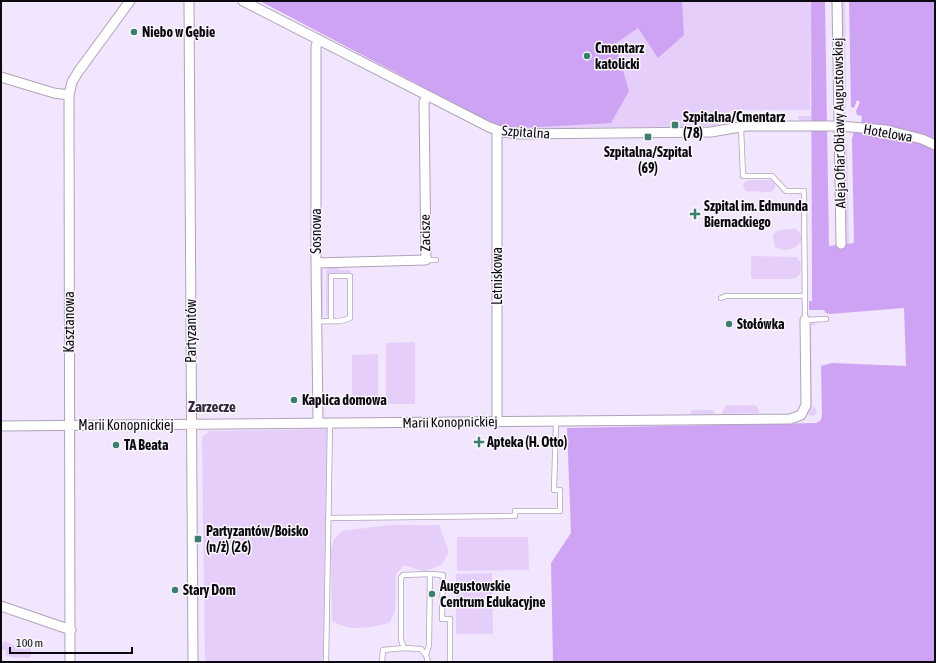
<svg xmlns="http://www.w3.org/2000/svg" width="936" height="663" font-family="'Asap Condensed',sans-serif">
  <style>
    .green { fill: #e5cef9 }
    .forest { fill: #cfa3f3 }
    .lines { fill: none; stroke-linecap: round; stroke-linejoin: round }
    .service-casing { stroke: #afa3bb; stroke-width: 6 }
    .minor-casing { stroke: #afa3bb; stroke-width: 11 }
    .service { stroke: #fff; stroke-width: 4.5 }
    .minor { stroke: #fff; stroke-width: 9 }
    .poi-dot { fill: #3d7e6e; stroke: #faf7fc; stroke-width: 1.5 }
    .labels { text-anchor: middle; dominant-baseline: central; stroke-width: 3; stroke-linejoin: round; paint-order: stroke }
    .poi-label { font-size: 14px; font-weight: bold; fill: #0d0911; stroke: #faf7fc; text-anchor: start }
    .street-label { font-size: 14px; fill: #0d0911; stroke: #faf7fc }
    .neighbourhood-label { font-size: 15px; font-weight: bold; fill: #33293c; stroke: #faf7fc }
  </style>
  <rect width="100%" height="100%" fill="#f2e5fe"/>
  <path class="green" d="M 260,1 L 811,1 L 810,110 L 731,110 L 716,126 L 503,129 Z
    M 841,1 L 845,1 L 846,94 L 846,108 L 843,110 Z
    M 798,116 L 821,116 L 824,122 L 799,122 Z
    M 843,142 L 847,143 L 849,244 L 845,244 Z
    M 748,180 L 771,180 L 775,183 L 775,188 L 771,192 L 769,192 L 746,191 L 743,187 L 744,183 Z
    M 795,229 C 813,238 791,257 775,247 L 773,236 L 775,232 L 779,230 Z
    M 754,256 L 797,257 L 801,263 L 800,274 L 797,277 L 791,279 L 752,279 L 751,276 L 751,257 Z
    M 339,264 L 339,270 L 350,270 L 350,274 L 328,274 L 328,316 L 326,317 L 326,271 L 328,267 Z
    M 323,268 L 323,317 L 321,315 L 321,272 Z
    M 814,322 L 816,326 L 811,325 L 812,406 L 816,409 L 817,412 L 815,415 L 812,416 L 807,414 L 811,401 L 810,325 Z
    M 415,342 L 415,404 L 386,404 L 386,343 Z
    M 378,354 L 378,406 L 352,406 L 352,355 Z
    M 727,405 L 754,405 L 758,407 L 759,413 L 722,414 L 724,408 Z
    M 691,410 L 711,410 L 714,411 L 715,414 L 691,414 Z
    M 327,429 L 323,662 L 205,662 L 202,437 L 210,431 Z
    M 390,525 L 439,525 L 449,552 L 442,564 L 424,572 L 404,565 L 396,574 L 395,612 L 389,623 C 367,628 352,632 332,621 L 331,550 L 334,539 L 342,531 Z
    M 457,537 L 528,537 L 529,570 L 457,571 Z
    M 492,573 L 493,634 L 456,634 L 456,574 Z
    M 4,641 L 25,650 L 28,641 L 31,642 L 31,655 L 29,658 L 11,657 L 5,655 L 6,651 L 1,649 Z"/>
  <path class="forest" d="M 260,1 L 682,1 L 684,35 L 658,58 L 638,28 L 615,44 L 629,91 L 611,123 L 503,129 Z
    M 811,1 L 825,1 L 829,246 L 854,243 L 852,139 L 854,131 L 860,131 L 862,116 L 857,115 L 856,111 L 860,102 L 857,100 L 854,108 L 851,107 L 849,1 L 935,1 L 935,662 L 553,662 L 551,563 L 571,533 L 567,428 L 816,423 L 820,421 L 822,417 L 821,366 L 832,363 L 906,366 L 904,308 L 830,314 L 826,313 L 824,310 L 809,310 L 809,301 L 812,301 L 812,289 Z"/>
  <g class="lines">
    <defs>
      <path id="service" d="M 741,127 L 743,176 L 772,176 L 786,191 L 804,191 L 805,320 L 826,319
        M 426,260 L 436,260
        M 721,298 L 726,296 L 804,296
        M 317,321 C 327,321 341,323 350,318 L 350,276 L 331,276 L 331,321
        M 328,518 L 515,516 L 515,511 L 560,511 L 560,490 L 554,490 L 556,422
        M 404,648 L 401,640 L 401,578 L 403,575 L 430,574
        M 426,655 L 429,645 L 430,574 L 443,575 L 442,619 L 450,619 L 450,662
        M 326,662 L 330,423
        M 382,662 L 383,650 L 404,648 L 421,649 L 426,655 L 428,662"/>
      <path id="minor" d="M 189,1 L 193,662
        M 243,1 L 489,127 L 503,132 L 519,134 L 711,132 L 746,126 L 839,126 L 886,130 L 922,139 L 935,145
        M 837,1 L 841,244
        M 318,39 L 316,47 L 316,263 L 318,423
        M 1,77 L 54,93 L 69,95
        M 497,131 L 497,422
        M 316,263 L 426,260 L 424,102 L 427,96
        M 1,426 L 790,419 L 801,415 L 806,405 L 805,320
        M 1,606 L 71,630
        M 70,662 L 69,95 L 72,82 L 78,72 L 130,1"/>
    </defs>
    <use href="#service" class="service-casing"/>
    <use href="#minor" class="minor-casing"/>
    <use href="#service" class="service"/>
    <use href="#minor" class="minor"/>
  </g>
  <g class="poi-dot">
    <circle cx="134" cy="32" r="4"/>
    <circle cx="587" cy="56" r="4"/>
    <rect x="671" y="121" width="8" height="8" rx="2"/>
    <rect x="644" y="133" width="8" height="8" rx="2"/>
    <path d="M693 208h4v4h4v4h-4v4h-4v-4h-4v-4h4z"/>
    <circle cx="729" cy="324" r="4"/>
    <circle cx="294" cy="400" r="4"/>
    <path d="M477 436h4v4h4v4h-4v4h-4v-4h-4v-4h4z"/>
    <circle cx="116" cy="445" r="4"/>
    <rect x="194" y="535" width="8" height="8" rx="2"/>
    <circle cx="175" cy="590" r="4"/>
    <circle cx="432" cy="594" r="4"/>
  </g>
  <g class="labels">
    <g class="poi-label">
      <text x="142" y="32">Niebo w Gębie</text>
      <text x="595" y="48">Cmentarz<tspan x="595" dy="16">katolicki</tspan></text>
      <text x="683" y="117">Szpitalna/Cmentarz<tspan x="683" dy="16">(78)</tspan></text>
      <text x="648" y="152" text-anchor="middle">Szpitalna/Szpital<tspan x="648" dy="16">(69)</tspan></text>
      <text x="704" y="206">Szpital im. Edmunda<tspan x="704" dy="16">Biernackiego</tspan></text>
      <text x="737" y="324">Stołówka</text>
      <text x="302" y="400">Kaplica domowa</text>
      <text x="487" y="442">Apteka (H. Otto)</text>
      <text x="124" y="445">TA Beata</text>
      <text x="206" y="531">Partyzantów/Boisko<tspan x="206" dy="16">(n/ż) (26)</tspan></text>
      <text x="440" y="586">Augustowskie<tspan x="440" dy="16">Centrum Edukacyjne</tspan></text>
      <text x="183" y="590">Stary Dom</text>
    </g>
    <g class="street-label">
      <text transform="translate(839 123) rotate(-91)">Aleja Ofiar Obławy Augustowskiej</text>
      <text transform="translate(526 132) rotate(4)">Szpitalna</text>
      <text transform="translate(888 133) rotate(10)">Hotelowa</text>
      <text transform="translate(316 231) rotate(-90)">Sosnowa</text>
      <text transform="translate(425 233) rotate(-91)">Zacisze</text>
      <text transform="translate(497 276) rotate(-90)">Letniskowa</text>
      <text transform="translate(69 322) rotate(-90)">Kasztanowa</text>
      <text transform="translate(191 331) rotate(-90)">Partyzantów</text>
      <text transform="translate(450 422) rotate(-1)">Marii Konopnickiej</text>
      <text x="126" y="425">Marii Konopnickiej</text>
    </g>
    <g class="neighbourhood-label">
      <text x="212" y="406">Zarzecze</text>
    </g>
  </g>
  <rect width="936" height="663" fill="none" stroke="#0d0911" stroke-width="4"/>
  <path d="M10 647v6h122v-6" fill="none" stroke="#0d0911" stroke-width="2"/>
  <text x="16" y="647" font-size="12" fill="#0d0911" stroke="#faf7fc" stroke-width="3" paint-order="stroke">100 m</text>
</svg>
